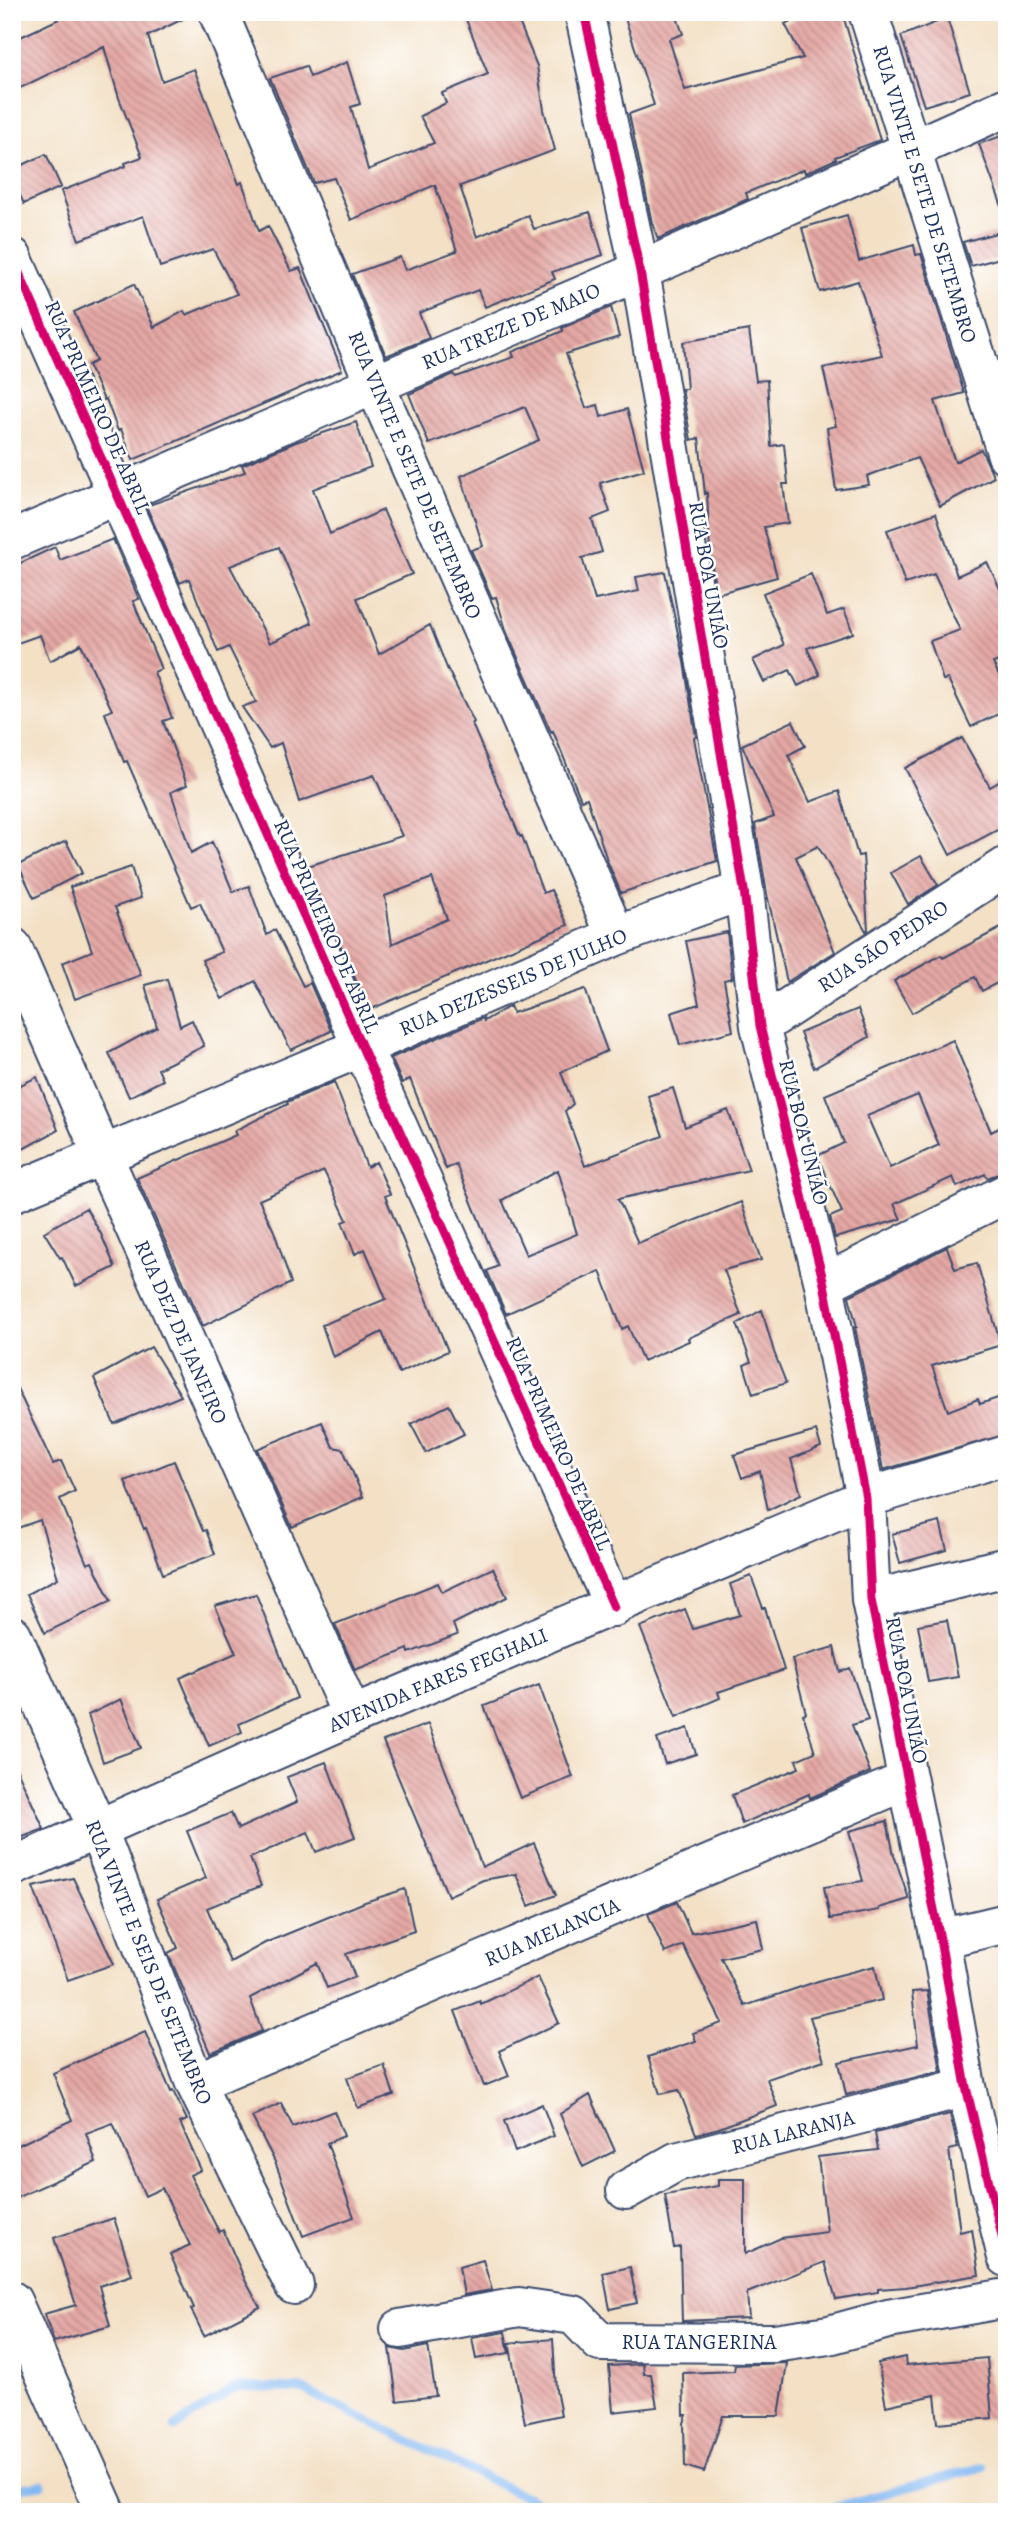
<svg xmlns="http://www.w3.org/2000/svg" width="1019" height="2524" font-family="Alegreya,serif">
  <style>
    .lines { fill: none; stroke-linecap: round; stroke-linejoin: round }
    .stream { stroke: #85b9f2; stroke-width: 9 }
    .building { fill: url(#building-back-hatch); fill-rule: evenodd }
    .minor-casing { stroke: #3b4a6d; stroke-width: 42 }
    .minor { stroke: #fff; stroke-width: 38 }
    .cycleway-casing { stroke: #fff; stroke-width: 13 }
    .cycleway { stroke: #d6006c; stroke-width: 9 }
    .labels { text-anchor: middle; dominant-baseline: central; stroke-width: 5; stroke-linejoin: round; paint-order: stroke }
    .street-label { font-size: 21px; fill: #1b2f5e; stroke: #fff }
  </style>
  <defs>
    <pattern id="building-back-hatch" width="6" height="6" patternUnits="userSpaceOnUse" patternTransform="scale(1.75)"><rect width="6" height="6" fill="#e5a8a4"/><path d="M-1 5l2 2M0 0l6 6M5-1l2 2" fill="none" stroke="#b98989"/></pattern>
  </defs>
  <rect width="100%" height="100%" fill="#fff"/>
  <filter id="ink" filterUnits="userSpaceOnUse"><feTurbulence type="fractalNoise" baseFrequency=".0143" numOctaves="2"/><feDisplacementMap in="SourceGraphic" scale="14" xChannelSelector="R" yChannelSelector="G"/><feConvolveMatrix kernelMatrix="1 2 1 2 8 2 1 2 1" color-interpolation-filters="sRGB"/></filter>
  <filter id="wash" filterUnits="userSpaceOnUse"><feTurbulence type="fractalNoise" baseFrequency=".00686" numOctaves="4" result="noise"/><feDisplacementMap in="SourceGraphic" scale="28" xChannelSelector="R" yChannelSelector="G"/><feGaussianBlur stdDeviation="1.57" result="paint"/><feColorMatrix in="noise" values="0 0 0 0 0 0 0 0 0 0 0 0 0 0 0 0 0 1.4 0 .05"/><feComposite in="paint" operator="in"/></filter>
  <g filter="url(#wash)">
    <rect width="100%" height="100%" fill="#f3e0c5"/>
    <g class="lines">
      <path class="stream" d="M 175,2427 L 237,2387 L 302,2389 L 557,2512
        M 12,2489 L 42,2485
        M 633,2512 L 644,2512
        M 816,2512 L 983,2467"/>
    </g>
    <g id="blocks">
      <path class="building" d="M 56,12 L 197,12 L 148,36 L 162,81 L 194,69 L 239,184 L 242,182 L 259,231 L 268,226 L 291,271 L 300,268 L 342,370 L 133,460 L 121,429 L 118,431 L 106,399 L 104,400 L 88,365 L 96,361 L 74,312 L 134,284 L 154,327 L 184,311 L 186,315 L 237,294 L 213,249 L 160,267 L 143,216 L 79,240 L 61,191 L 126,166 L 125,163 L 142,157 L 119,98 L 104,47 L 12,92 L 12,41 L 59,19 Z
        M 463,12 L 515,12 L 537,66 L 544,110 L 555,150 L 460,186 L 477,237 L 528,215 L 534,229 L 590,212 L 603,255 L 552,272 L 555,279 L 485,307 L 478,290 L 419,313 L 429,338 L 386,356 L 352,274 L 400,257 L 405,270 L 457,251 L 435,185 L 351,220 L 334,178 L 314,183 L 270,78 L 306,66 L 310,77 L 347,62 L 360,104 L 351,107 L 368,170 L 434,143 L 420,116 L 446,103 L 442,93 L 488,74 Z
        M 641,12 L 675,12 L 683,34 L 669,39 L 685,90 L 803,58 L 785,24 L 811,12 L 842,12 L 880,140 L 835,157 L 836,159 L 805,173 L 804,169 L 746,193 L 748,199 L 658,239 L 652,223 L 629,114 L 654,105 L 625,18 Z
        M 947,18 L 970,92 L 924,106 L 901,36 Z
        M 1007,134 L 1007,212 L 1004,212 L 979,144 Z
        M 46,154 L 61,187 L 24,204 L 12,178 L 12,170 Z
        M 847,215 L 859,261 L 914,245 L 916,255 L 921,254 L 964,393 L 935,401 L 955,462 L 981,449 L 994,477 L 940,506 L 917,458 L 867,476 L 869,485 L 836,490 L 827,428 L 836,426 L 823,368 L 882,355 L 858,281 L 820,292 L 802,228 Z
        M 1007,230 L 1007,256 L 971,266 L 963,242 Z
        M 611,307 L 619,337 L 566,354 L 586,408 L 598,405 L 601,417 L 627,409 L 644,470 L 600,483 L 610,512 L 592,519 L 602,552 L 582,558 L 595,600 L 639,591 L 636,577 L 665,572 L 684,662 L 696,737 L 694,738 L 717,861 L 621,893 L 608,863 L 587,798 L 581,800 L 553,731 L 551,732 L 507,633 L 496,597 L 492,598 L 471,550 L 483,546 L 461,476 L 539,440 L 525,407 L 429,444 L 409,394 L 454,374 L 456,377 L 514,357 L 512,352 L 563,331 L 562,328 Z
        M 749,330 L 756,381 L 767,380 L 771,446 L 784,444 L 788,484 L 783,484 L 788,523 L 764,527 L 777,577 L 716,594 L 710,553 L 707,493 L 705,494 L 699,438 L 691,440 L 682,389 L 687,389 L 683,342 Z
        M 356,422 L 371,467 L 313,489 L 330,534 L 383,510 L 412,574 L 357,598 L 379,654 L 430,625 L 447,668 L 474,722 L 472,724 L 520,837 L 522,836 L 543,893 L 551,890 L 568,925 L 369,1010 L 315,888 L 308,866 L 402,836 L 374,775 L 299,802 L 281,743 L 270,748 L 242,707 L 256,702 L 229,647 L 218,652 L 189,579 L 180,583 L 146,506 L 245,472 L 242,465 L 296,442 ZM 279,547 L 312,623 L 270,643 L 230,566 ZM 432,878 L 447,919 L 392,944 L 385,896 Z
        M 936,513 L 957,576 L 987,562 L 1007,603 L 1007,658 L 993,663 L 1007,691 L 1007,710 L 971,727 L 948,679 L 943,680 L 930,641 L 960,630 L 934,574 L 905,584 L 887,530 Z
        M 113,539 L 139,599 L 133,601 L 161,669 L 154,672 L 172,718 L 163,721 L 187,785 L 171,792 L 191,853 L 212,842 L 233,892 L 249,886 L 267,935 L 275,930 L 303,986 L 310,983 L 331,1031 L 291,1050 L 255,981 L 222,999 L 202,960 L 222,952 L 200,903 L 191,907 L 127,761 L 124,762 L 105,713 L 112,710 L 81,644 L 50,661 L 40,635 L 12,645 L 12,567 L 55,547 L 60,560 Z
        M 811,574 L 827,615 L 844,609 L 853,633 L 807,648 L 820,675 L 798,686 L 790,670 L 764,682 L 753,660 L 784,645 L 763,593 Z
        M 793,721 L 805,746 L 788,755 L 810,802 L 839,791 L 858,856 L 863,855 L 868,930 L 866,931 L 818,846 L 796,857 L 835,952 L 787,982 L 767,894 L 755,824 L 774,817 L 742,745 Z
        M 962,738 L 990,787 L 1007,777 L 1007,825 L 950,855 L 905,768 Z
        M 66,841 L 82,873 L 34,898 L 18,865 Z
        M 921,856 L 938,885 L 908,904 L 891,873 Z
        M 131,867 L 141,898 L 115,907 L 141,975 L 75,999 L 62,963 L 92,951 L 70,887 Z
        M 1007,925 L 1007,978 L 982,991 L 975,977 L 912,1013 L 894,981 L 941,955 L 943,958 Z
        M 727,932 L 732,978 L 724,980 L 733,1031 L 680,1045 L 671,1013 L 699,1004 L 686,941 Z
        M 167,979 L 180,1026 L 192,1020 L 204,1046 L 158,1069 L 163,1080 L 129,1097 L 109,1053 L 157,1027 L 145,985 Z
        M 585,989 L 607,1051 L 561,1072 L 573,1104 L 565,1111 L 585,1166 L 663,1136 L 648,1096 L 673,1088 L 685,1127 L 728,1110 L 749,1170 L 618,1199 L 638,1243 L 741,1202 L 761,1260 L 724,1270 L 741,1315 L 688,1338 L 689,1341 L 643,1361 L 628,1326 L 622,1329 L 600,1271 L 506,1314 L 487,1271 L 498,1266 L 456,1164 L 446,1169 L 410,1079 L 402,1083 L 391,1058 L 483,1018 L 484,1021 L 510,1006 L 513,1013 ZM 558,1170 L 577,1234 L 526,1255 L 502,1200 Z
        M 858,1009 L 869,1037 L 814,1068 L 800,1033 Z
        M 953,1040 L 991,1132 L 1007,1124 L 1007,1171 L 987,1178 L 985,1174 L 957,1187 L 953,1177 L 894,1204 L 901,1219 L 835,1238 L 830,1217 L 842,1212 L 817,1156 L 844,1143 L 825,1095 ZM 918,1095 L 939,1145 L 890,1168 L 867,1116 Z
        M 37,1077 L 58,1130 L 12,1155 L 12,1089 Z
        M 334,1082 L 367,1167 L 376,1162 L 390,1194 L 385,1196 L 448,1351 L 399,1373 L 382,1332 L 333,1357 L 322,1325 L 386,1299 L 365,1249 L 355,1254 L 342,1222 L 347,1220 L 324,1171 L 259,1200 L 274,1231 L 291,1283 L 203,1326 L 137,1178 L 236,1135 L 234,1131 L 288,1104 L 287,1102 Z
        M 86,1208 L 101,1234 L 115,1267 L 76,1286 L 62,1257 L 60,1258 L 44,1232 Z
        M 947,1247 L 955,1269 L 977,1263 L 1001,1345 L 932,1366 L 948,1411 L 978,1399 L 980,1404 L 1007,1395 L 1007,1434 L 883,1470 L 855,1327 L 857,1327 L 849,1296 Z
        M 762,1310 L 774,1352 L 786,1383 L 753,1394 L 744,1365 L 751,1362 L 737,1324 Z
        M 151,1347 L 181,1396 L 114,1424 L 94,1378 Z
        M 12,1378 L 53,1464 L 61,1461 L 75,1491 L 60,1499 L 87,1564 L 92,1562 L 111,1601 L 45,1633 L 27,1594 L 58,1578 L 40,1520 L 12,1530 Z
        M 449,1405 L 464,1434 L 426,1453 L 411,1424 Z
        M 322,1422 L 333,1447 L 343,1449 L 363,1497 L 292,1527 L 257,1449 Z
        M 816,1431 L 821,1447 L 791,1459 L 801,1494 L 768,1510 L 760,1471 L 742,1478 L 734,1455 Z
        M 174,1461 L 203,1531 L 206,1530 L 215,1554 L 163,1574 L 146,1528 L 144,1529 L 125,1481 Z
        M 940,1522 L 947,1550 L 900,1563 L 892,1534 Z
        M 493,1568 L 507,1597 L 453,1624 L 457,1635 L 409,1653 L 408,1649 L 355,1670 L 335,1624 L 438,1583 L 442,1592 Z
        M 751,1576 L 763,1608 L 765,1608 L 784,1670 L 718,1692 L 720,1698 L 676,1717 L 640,1627 L 685,1609 L 693,1629 L 740,1615 L 730,1584 Z
        M 256,1594 L 297,1698 L 239,1724 L 242,1732 L 209,1746 L 180,1678 L 236,1653 L 215,1606 Z
        M 947,1620 L 958,1677 L 928,1682 L 918,1625 Z
        M 834,1647 L 840,1672 L 850,1668 L 868,1720 L 852,1725 L 870,1772 L 810,1798 L 809,1794 L 742,1824 L 732,1795 L 799,1768 L 796,1760 L 815,1752 L 803,1714 L 806,1713 L 792,1659 Z
        M 539,1685 L 573,1777 L 520,1798 L 484,1706 Z
        M 121,1699 L 141,1748 L 103,1762 L 88,1715 Z
        M 428,1724 L 482,1867 L 534,1843 L 556,1895 L 529,1906 L 516,1874 L 483,1880 L 448,1896 L 383,1741 Z
        M 688,1728 L 696,1754 L 665,1764 L 657,1739 Z
        M 12,1759 L 44,1829 L 12,1841 Z
        M 326,1762 L 355,1837 L 316,1852 L 308,1832 L 250,1858 L 261,1886 L 207,1908 L 230,1962 L 265,1943 L 365,1902 L 405,1889 L 414,1931 L 346,1954 L 355,1977 L 327,1988 L 317,1963 L 250,1998 L 262,2031 L 210,2053 L 168,1953 L 178,1948 L 157,1899 L 206,1878 L 187,1831 L 231,1813 L 238,1829 L 297,1802 L 287,1777 Z
        M 887,1821 L 894,1855 L 909,1899 L 879,1908 L 879,1910 L 830,1919 L 824,1887 L 863,1881 L 849,1831 Z
        M 73,1878 L 114,1964 L 68,1980 L 33,1887 Z
        M 677,1902 L 691,1933 L 757,1919 L 763,1949 L 721,1958 L 745,2006 L 824,1979 L 875,1966 L 882,2000 L 810,2017 L 824,2060 L 767,2079 L 777,2106 L 719,2128 L 696,2134 L 679,2090 L 660,2094 L 648,2057 L 696,2041 L 693,2033 L 722,2023 L 683,1945 L 665,1953 L 648,1914 Z
        M 538,1977 L 559,2023 L 499,2051 L 509,2076 L 484,2086 L 455,2011 L 480,2001 L 481,2004 Z
        M 927,1991 L 941,2071 L 846,2095 L 839,2062 L 918,2045 L 912,1992 Z
        M 145,2032 L 171,2092 L 173,2091 L 187,2120 L 180,2123 L 201,2170 L 190,2175 L 219,2232 L 223,2230 L 246,2282 L 260,2307 L 204,2336 L 191,2309 L 194,2308 L 170,2254 L 190,2245 L 162,2188 L 145,2196 L 113,2123 L 86,2133 L 96,2162 L 12,2200 L 12,2148 L 72,2120 L 53,2073 Z
        M 384,2065 L 394,2095 L 358,2108 L 347,2078 Z
        M 590,2095 L 615,2151 L 583,2167 L 560,2114 Z
        M 281,2103 L 293,2127 L 334,2111 L 344,2136 L 327,2143 L 354,2217 L 303,2236 L 275,2162 L 252,2117 Z
        M 542,2104 L 554,2136 L 515,2152 L 504,2121 Z
        M 950,2114 L 958,2148 L 949,2150 L 960,2232 L 972,2229 L 979,2275 L 906,2287 L 878,2289 L 878,2292 L 836,2299 L 825,2262 L 747,2293 L 749,2318 L 682,2321 L 680,2247 L 674,2248 L 665,2195 L 718,2186 L 718,2179 L 745,2179 L 745,2254 L 781,2238 L 827,2232 L 818,2157 L 878,2150 L 875,2133 Z
        M 114,2218 L 132,2275 L 99,2286 L 110,2326 L 54,2342 L 44,2314 L 76,2305 L 54,2238 Z
        M 483,2260 L 492,2290 L 464,2295 L 459,2267 Z
        M 630,2267 L 637,2303 L 610,2309 L 603,2273 Z
        M 505,2332 L 509,2353 L 476,2359 L 472,2338 Z
        M 553,2339 L 556,2390 L 561,2415 L 525,2423 L 509,2343 Z
        M 428,2346 L 436,2396 L 397,2401 L 390,2348 L 404,2351 Z
        M 905,2357 L 906,2365 L 987,2358 L 992,2418 L 938,2423 L 935,2395 L 886,2406 L 878,2363 Z
        M 787,2363 L 779,2416 L 723,2416 L 704,2472 L 685,2466 L 684,2423 L 687,2415 L 684,2415 L 683,2373 L 734,2371 L 735,2365 Z
        M 643,2364 L 644,2374 L 651,2374 L 657,2407 L 613,2412 L 609,2366 Z"/>
    </g>
  </g>
  <g filter="url(#ink)">
    <use href="#blocks" fill-opacity="0" stroke="#3b4a6d" stroke-width="2"/>
    <g class="lines">
      <defs>
        <path id="minor" d="M 218,12 L 375,385 L 616,936
          M 584,12 L 640,271 L 744,890 L 760,1026 L 824,1284 L 866,1498 L 871,1600 L 940,1939 L 966,2087 L 1007,2257
          M 868,12 L 1007,455
          M 12,257 L 362,1047 L 614,1607
          M 12,540 L 640,271 L 1007,107
          M 12,947 L 103,1156 L 352,1716
          M 760,1026 L 1007,866
          M 12,1193 L 362,1047 L 616,936 L 744,890
          M 824,1284 L 1007,1193
          M 871,1600 L 1007,1567
          M 12,1635 L 98,1830 L 195,2083 L 294,2285
          M 12,1867 L 352,1716 L 866,1498 L 1007,1455
          M 940,1939 L 1007,1923
          M 195,2083 L 908,1780
          M 626,2190 L 676,2162 L 966,2087
          M 12,2301 L 106,2512
          M 400,2329 L 519,2307 L 574,2315 L 600,2342 L 774,2343 L 829,2335 L 888,2319 L 1007,2298"/>
      </defs>
      <use href="#minor" class="minor-casing"/>
      <use href="#minor" class="minor"/>
      <defs>
        <path id="cycleway" d="M 584,12 L 640,271 L 744,890 L 760,1026 L 824,1284 L 866,1498 L 871,1600 L 940,1939 L 966,2087 L 1007,2257
          M 12,257 L 362,1047 L 614,1607"/>
      </defs>
      <use href="#cycleway" class="cycleway-casing"/>
      <use href="#cycleway" class="cycleway"/>
    </g>
  </g>
  <g class="labels">
    <g class="street-label">
      <text transform="translate(925 194) rotate(73)">RUA VINTE E SETE DE SETEMBRO</text>
      <text transform="translate(511 326) rotate(-23)">RUA TREZE DE MAIO</text>
      <text transform="translate(98 407) rotate(66)">RUA PRIMEIRO DE ABRIL</text>
      <text transform="translate(415 475) rotate(67)">RUA VINTE E SETE DE SETEMBRO</text>
      <text transform="translate(709 575) rotate(80)">RUA BOA UNIÃO</text>
      <text transform="translate(327 926) rotate(66)">RUA PRIMEIRO DE ABRIL</text>
      <text transform="translate(883 946) rotate(-33)">RUA SÃO PEDRO</text>
      <text transform="translate(513 982) rotate(-23)">RUA DEZESSEIS DE JULHO</text>
      <text transform="translate(804 1132) rotate(76)">RUA BOA UNIÃO</text>
      <text transform="translate(181 1332) rotate(66)">RUA DEZ DE JANEIRO</text>
      <text transform="translate(559 1443) rotate(66)">RUA PRIMEIRO DE ABRIL</text>
      <text transform="translate(438 1680) rotate(-23)">AVENIDA FARES FEGHALI</text>
      <text transform="translate(907 1690) rotate(79)">RUA BOA UNIÃO</text>
      <text transform="translate(552 1932) rotate(-23)">RUA MELANCIA</text>
      <text transform="translate(149 1962) rotate(68)">RUA VINTE E SEIS DE SETEMBRO</text>
      <text transform="translate(793 2132) rotate(-14)">RUA LARANJA</text>
      <text x="699" y="2342">RUA TANGERINA</text>
    </g>
  </g>
  <rect width="1019" height="2524" fill="none" stroke="#fff" stroke-width="42"/>
</svg>
